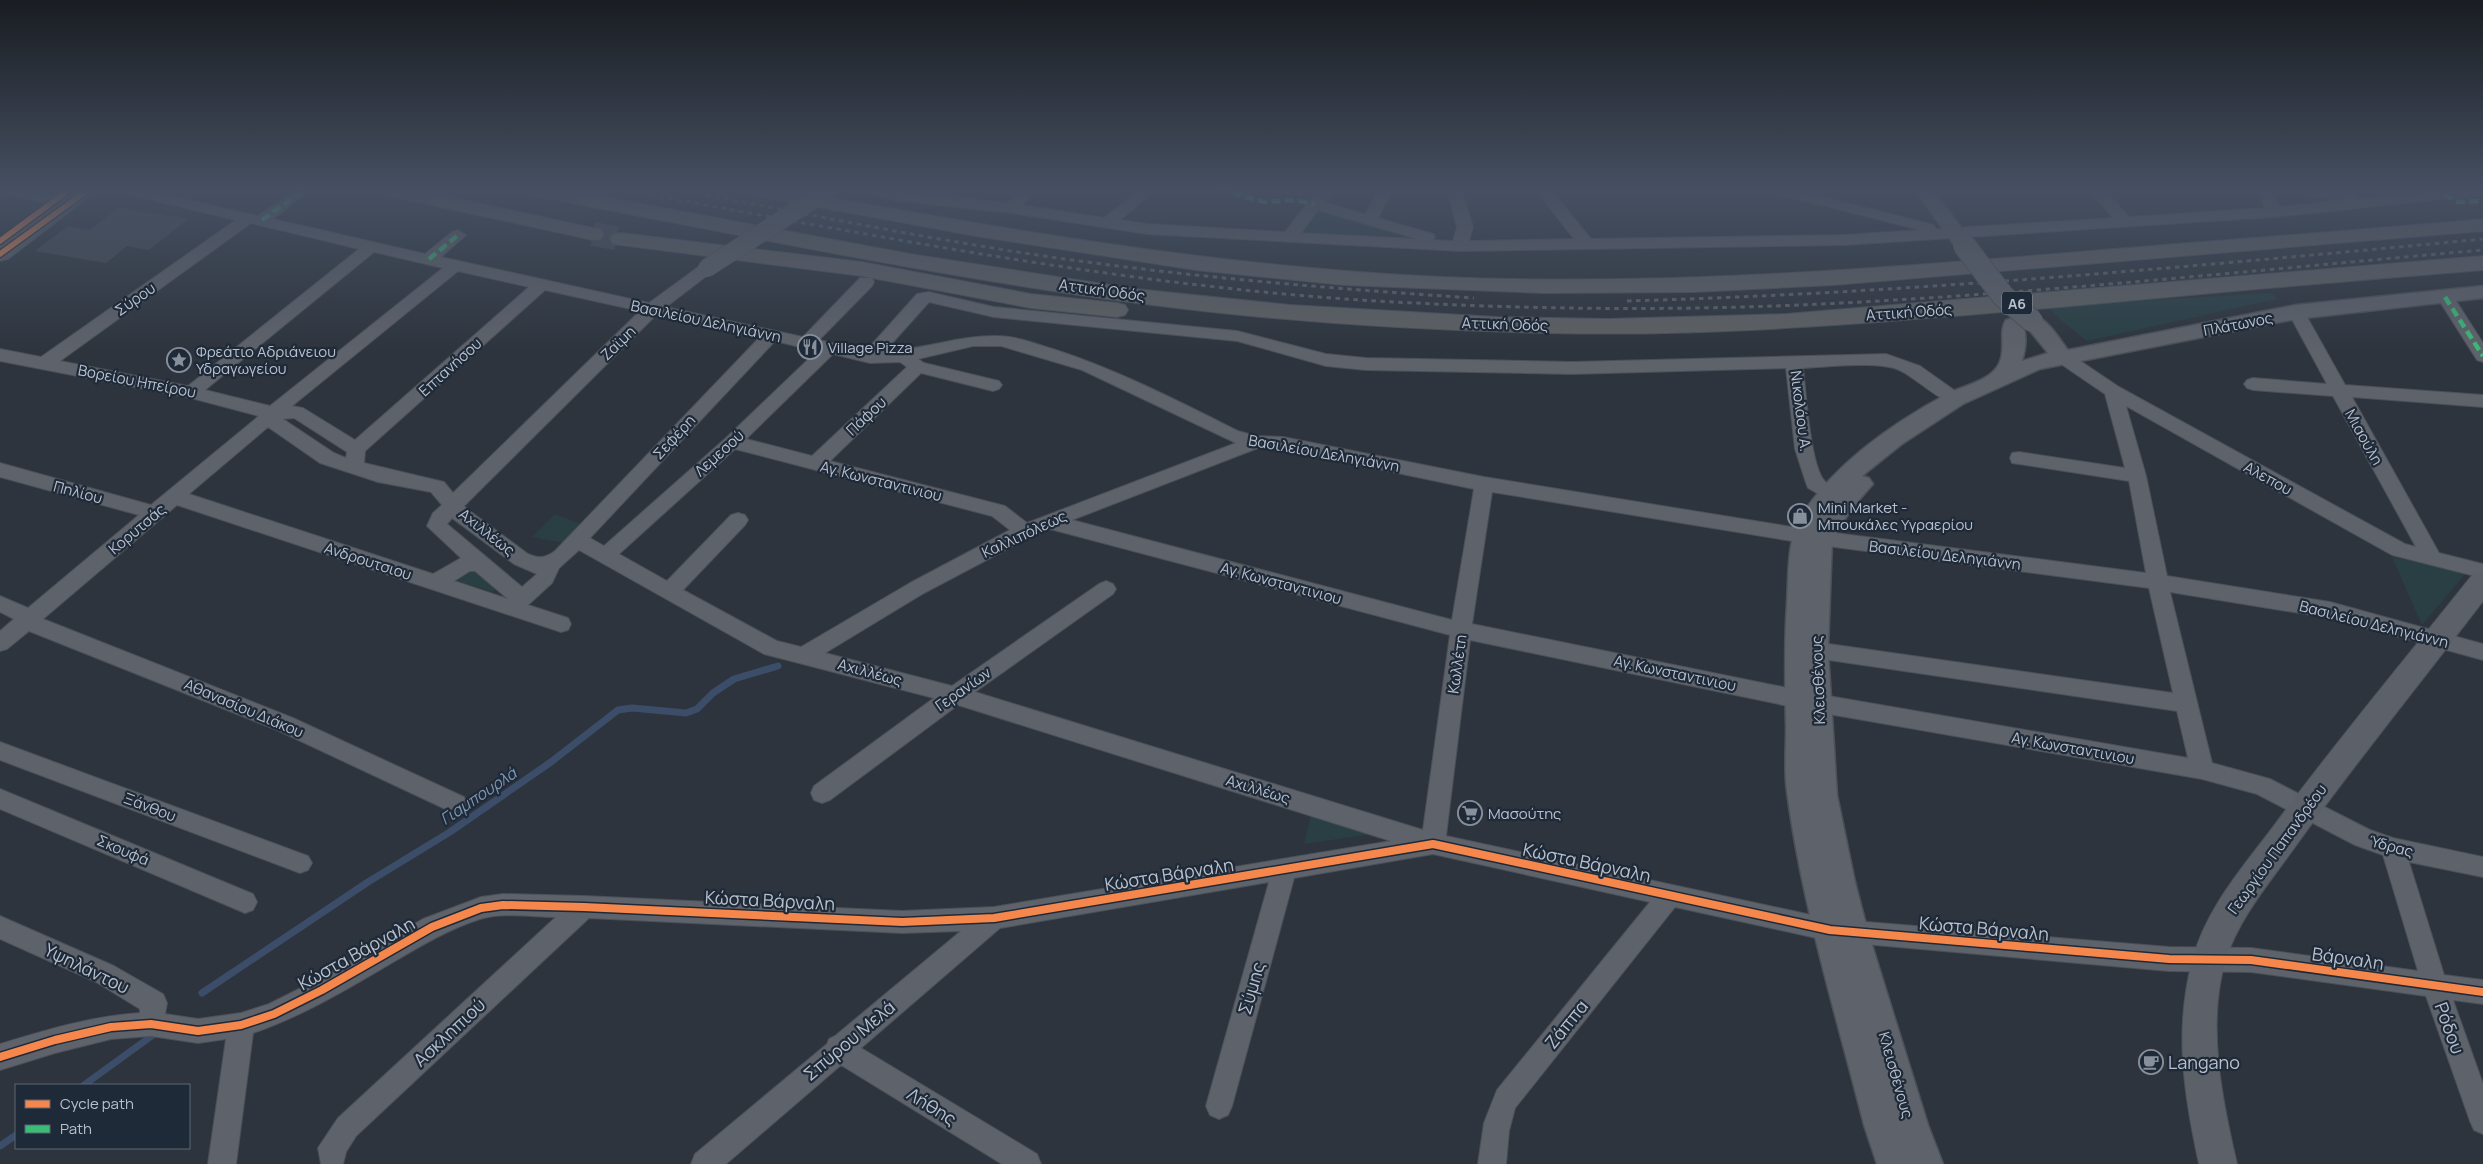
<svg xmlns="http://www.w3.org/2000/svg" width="2483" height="1164" font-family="Manrope,sans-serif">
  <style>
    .green { fill: #293f44 }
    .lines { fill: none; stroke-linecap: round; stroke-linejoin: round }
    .stream { stroke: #3b4d69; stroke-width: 7 }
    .building { fill: #424850 }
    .motorway-tunnel { stroke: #424953; stroke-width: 24; stroke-dasharray: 24 12; stroke-linecap: butt }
    .minor-casing { stroke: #4b5057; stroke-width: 2 }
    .tertiary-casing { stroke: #4b5057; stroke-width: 3 }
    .secondary-casing { stroke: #4b5057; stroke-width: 2 }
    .motorway-casing { stroke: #4a5059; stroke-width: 2 }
    .minor { fill: #5e626a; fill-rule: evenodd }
    .tertiary { fill: #5e626a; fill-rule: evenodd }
    .secondary { fill: #5c6169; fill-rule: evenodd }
    .motorway { fill: #5e6164; fill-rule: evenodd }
    .rail { stroke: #5c6168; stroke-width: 3; stroke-dasharray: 4.5 4.5; stroke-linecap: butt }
    .minor-bridge-casing { stroke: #4b5057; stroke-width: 19; stroke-linecap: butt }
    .tertiary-bridge-casing { stroke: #4b5057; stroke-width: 24; stroke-linecap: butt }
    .minor-bridge { stroke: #5e626a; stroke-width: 18 }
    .tertiary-bridge { stroke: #5e626a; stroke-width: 22 }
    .quiet { stroke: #3abd76; stroke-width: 4.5; stroke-dasharray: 9 4.5; stroke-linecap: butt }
    .cycleway-far1-casing { stroke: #1f2a39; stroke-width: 8 }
    .cycleway-casing { stroke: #1f2a39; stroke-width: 11 }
    .cycleway-far1 { stroke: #f5874c; stroke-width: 5.5 }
    .cycleway { stroke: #f5874c; stroke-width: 8 }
    .labels { text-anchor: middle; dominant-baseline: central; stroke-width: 4.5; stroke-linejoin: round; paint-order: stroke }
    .shield { fill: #1f2a39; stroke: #8a93a1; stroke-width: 1 }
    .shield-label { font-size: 14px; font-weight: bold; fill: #b8c0cd }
    .street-label { font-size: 15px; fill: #b8c0cd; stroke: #1f2a39 }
    .poi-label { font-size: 15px; fill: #b8c0cd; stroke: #1f2a39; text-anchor: start }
    .water-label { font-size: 16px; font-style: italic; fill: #7f96b4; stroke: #1f2a39 }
    .near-street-label { font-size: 18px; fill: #b8c0cd; stroke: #1f2a39 }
    .near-poi-label { font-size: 18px; fill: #b8c0cd; stroke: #1f2a39; text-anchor: start }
  </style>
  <rect width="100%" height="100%" fill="#2d343d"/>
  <path class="green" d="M 1320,211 L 1410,236 L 1409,239 L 1303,233 L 1302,230 L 1316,213 Z
    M 2272,293 L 2277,299 L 2087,341 L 2062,321 L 2047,306 Z
    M 555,514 L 581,524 L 564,543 L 532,537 Z
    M 2392,557 L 2466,573 L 2422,625 Z
    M 473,570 L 495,589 L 493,592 L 457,581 Z
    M 1311,815 L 1373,834 L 1304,844 Z"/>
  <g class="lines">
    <path class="stream" d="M 202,993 L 368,882 L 450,832 L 551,762 L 618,710 L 632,708 L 686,713 L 697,709 L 713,693 L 734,679 L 778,666
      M 84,1085 L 153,1035
      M 0,1146 L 16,1135"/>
  </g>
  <path class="building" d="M 119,208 L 188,219 L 149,250 L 127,246 L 106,263 L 35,251 L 68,226 L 90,230 Z"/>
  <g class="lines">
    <path class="motorway-tunnel" d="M 593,234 L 621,239"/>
    <defs>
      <path id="minor" d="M 0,190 L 26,190 L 60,197 L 63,200 L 55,205 L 0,193 Z
        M 121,190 L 146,190 L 258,216 L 295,190 L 311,190 L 273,219 L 425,254 L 452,232 L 458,230 L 466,235 L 441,257 L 649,303 L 701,265 L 707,263 L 715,268 L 713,271 L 666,307 L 803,337 L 860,278 L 872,278 L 874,282 L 872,286 L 819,340 L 866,351 L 917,294 L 929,292 L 994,307 L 1237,331 L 1326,354 L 1366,358 L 1572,362 L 1886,354 L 1920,366 L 1961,395 L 1964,399 L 1961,403 C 1945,408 1916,377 1899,370 C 1878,361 1827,367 1803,368 C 1806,393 1810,460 1823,479 C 1830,489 1847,491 1853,502 L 1851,507 L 1844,509 L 1808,488 L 1806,483 L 1795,449 L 1786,368 L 1572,374 L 1366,370 L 1326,366 L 1237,341 L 994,317 L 929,302 L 885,351 C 923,350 959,335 998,336 C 1016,336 1036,344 1053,349 C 1118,370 1178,401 1238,431 L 1256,436 L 1283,437 L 1484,477 L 1804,529 L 2146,573 L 2129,481 L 2019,464 L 2012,463 L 2010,458 L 2012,453 L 2019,452 L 2125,468 L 2105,394 L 2058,362 L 2055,358 L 2058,354 L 2070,354 L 2119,387 L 2405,544 L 2416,547 L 2333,396 L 2253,390 L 2247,388 L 2244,384 L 2247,380 L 2253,378 L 2327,384 L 2288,312 L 2290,308 L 2302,308 L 2345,385 L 2483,395 L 2483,407 L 2352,397 L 2439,553 L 2483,564 L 2483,578 L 2392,555 L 2126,406 L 2146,476 L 2167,576 L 2330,602 L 2483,644 L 2483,660 L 2330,618 L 2170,592 L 2212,763 L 2270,779 L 2370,830 L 2393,838 L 2483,857 L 2483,877 L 2409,862 L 2444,975 L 2483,980 L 2483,1004 L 2453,1000 L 2483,1084 L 2483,1134 L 2474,1130 L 2470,1121 L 2426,996 L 2251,972 L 2169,971 L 1830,941 L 1675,907 L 1515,1108 L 1509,1131 L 1506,1164 L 1478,1164 L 1484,1123 L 1497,1090 L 1650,902 L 1433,854 L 1294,878 L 1232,1106 L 1228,1115 L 1219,1119 L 1210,1115 L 1206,1106 L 1269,882 L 1000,928 L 861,1048 L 1037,1154 L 1041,1164 L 1002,1164 L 841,1065 L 726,1164 L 691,1164 L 695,1154 L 827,1044 L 829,1039 L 835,1036 L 961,931 L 902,933 L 589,918 L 356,1136 L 346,1152 L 343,1164 L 321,1164 L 318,1148 L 338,1118 L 556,917 C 532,917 504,912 480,919 C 449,929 422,945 395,961 C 349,988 303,1016 253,1033 L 236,1164 L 208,1164 L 226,1039 L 198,1043 L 151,1036 L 111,1039 L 55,1053 L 0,1070 L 0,1044 C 46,1030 92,1016 140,1013 L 140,1009 L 96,982 L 0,939 L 0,916 L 114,966 L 163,994 L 167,1003 L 165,1014 L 198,1019 L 241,1013 L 269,1004 L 313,982 L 423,919 L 481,897 L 503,894 L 584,896 L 902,911 L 994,907 L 1391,841 L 958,705 L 830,800 L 822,803 L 814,800 L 811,793 L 814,786 L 934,698 L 764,654 L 579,550 L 559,568 L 552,583 L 528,605 L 568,618 L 571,624 L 568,630 L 561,632 L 177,505 L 43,619 L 293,718 L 464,797 L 467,804 L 464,811 L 456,814 L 277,730 L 29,631 L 7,649 L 0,651 L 0,631 L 14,619 L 0,612 L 0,596 L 28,608 L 139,515 L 0,477 L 0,463 L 151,505 L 259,416 L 191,398 L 0,361 L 0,349 L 41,357 L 236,220 L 123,193 ZM 251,223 L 359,249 L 188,386 L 60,361 ZM 374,252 L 443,268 L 270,406 L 205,390 ZM 458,271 L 529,287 L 355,440 L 303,408 L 292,406 ZM 545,290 L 640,311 L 453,493 L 444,482 L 364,463 L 365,451 ZM 656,315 L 759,338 L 555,551 C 545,558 539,559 528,554 L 467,509 L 464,506 ZM 775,341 L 817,351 L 726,438 L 604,546 L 590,538 ZM 973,346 L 1001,346 L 1082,370 L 1236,443 L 1027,523 L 1005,506 L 830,461 L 921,373 L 993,391 L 999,389 L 1002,385 L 999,381 L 924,363 L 918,359 ZM 833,354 L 870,363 L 900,362 L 907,367 L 812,456 L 746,439 ZM 294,418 L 347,452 L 346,458 L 334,453 L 283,419 ZM 268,427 L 320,463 L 378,482 L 431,492 L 442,505 L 433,513 L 427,526 L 461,558 L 433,574 L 189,494 ZM 1258,448 L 1283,449 L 1474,489 L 1452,620 L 1072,520 ZM 735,449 L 992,516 L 1010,530 L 910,583 L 801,647 L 777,641 L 683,590 L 745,525 L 748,520 L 745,515 L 738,513 L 731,515 L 667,581 L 619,554 ZM 1492,492 L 1804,543 L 2149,588 L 2173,693 L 1815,642 L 1808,644 L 1805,650 L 1808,656 L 1815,658 L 2177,711 L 2188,758 L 1817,694 L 1472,624 ZM 452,518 L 514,564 L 537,574 L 522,587 L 447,524 ZM 1050,529 L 1450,635 L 1423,830 L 975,692 L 1113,594 L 1116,589 L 1113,584 L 1106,581 L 1099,584 L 952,686 L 825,653 L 924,593 L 1032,536 ZM 470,571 L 475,571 L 508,599 L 454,581 ZM 1470,640 L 1817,712 L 2202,779 L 2257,794 L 2355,845 L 2383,855 L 2418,971 L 2251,948 L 2169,947 L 1830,919 L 1446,836 Z
        M 862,190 L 892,190 L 1008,203 L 1022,190 L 1037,190 L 1023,205 L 1104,218 L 1139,190 L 1155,190 L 1120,220 L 1147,224 L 1285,232 L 1318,190 L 1334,190 L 1324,202 L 1365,214 L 1379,190 L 1393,190 L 1378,218 L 1433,234 L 1435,237 L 1433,240 L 1453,241 L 1457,227 L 1447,190 L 1462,190 L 1473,227 L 1469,241 L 1574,239 L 1536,190 L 1551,190 L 1591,239 L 1844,235 L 1920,230 L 1774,193 L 1772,190 L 1796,190 L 1934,225 L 1936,229 L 2113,218 L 2090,190 L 2105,190 L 2129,217 L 2265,208 L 2258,190 L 2272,190 L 2280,207 L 2343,200 L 2307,195 L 2302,193 L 2300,190 L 2334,190 L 2357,194 L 2359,199 L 2442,190 L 2483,190 L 2483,195 L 2274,217 L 1844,245 L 1460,251 L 1147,234 L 1012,213 L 901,201 L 865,193 ZM 1318,210 L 1417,239 L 1301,233 Z
        M 2445,292 L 2451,293 L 2483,343 L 2483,362 L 2477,360 L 2437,297 L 2439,293 Z
        M 0,742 L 308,856 L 312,863 L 308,870 L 300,873 L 0,760 Z
        M 0,789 L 253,894 L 257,902 L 253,910 L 245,913 L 0,809 Z"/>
      <path id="tertiary" d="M 1915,190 L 1933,190 L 1974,245 L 1971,249 L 1957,249 Z
        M 2483,286 L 2483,298 L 2296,319 L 2040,369 L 1963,404 L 1902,444 L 1862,476 L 1869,478 L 1873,484 L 1852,508 L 1832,540 L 1828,650 L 1837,795 L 1855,882 L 1868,932 L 1928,1125 L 1943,1164 L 1877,1164 L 1864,1125 C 1836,1015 1802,905 1787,792 C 1784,771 1786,749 1786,728 C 1785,686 1784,645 1787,603 C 1789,574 1786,539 1803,513 C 1837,462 1893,423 1947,394 C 1960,387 1977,384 1989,375 C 2012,359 1996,334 2006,320 L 2013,318 L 2020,320 C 2028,332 2026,348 2022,361 L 2048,353 L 2022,321 L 2025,316 C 2044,311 2057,336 2068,350 L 2296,305 Z"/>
      <path id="secondary" d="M 75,190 L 98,190 L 8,259 L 0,261 L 0,244 Z
        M 2483,571 L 2483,601 C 2421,682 2357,761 2297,844 C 2271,881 2240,916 2226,959 C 2206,1023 2222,1100 2237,1164 L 2199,1164 C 2184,1095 2174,1031 2192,962 C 2205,909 2244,866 2276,823 C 2339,738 2407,657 2473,574 Z"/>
      <path id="motorway" d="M 380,190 L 418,190 L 593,228 L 601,229 L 604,234 L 601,239 L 593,240 L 390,196 L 383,194 Z
        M 525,190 L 567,190 L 910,254 L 1136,289 L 1290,305 L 1497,317 L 1608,319 L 1786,314 L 2483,256 L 2483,270 C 2346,281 2208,293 2071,306 C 1897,321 1723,337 1549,333 C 1412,330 1273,321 1137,303 C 935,276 735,234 535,196 L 528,194 Z
        M 748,190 L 790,190 C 1006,230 1222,267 1442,277 C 1659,286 1875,269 2091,251 C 2222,240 2352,231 2483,219 L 2483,231 L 1833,285 L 1694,292 L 1544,293 L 1344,285 L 1196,270 L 976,236 L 758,196 L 751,194 Z
        M 621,233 L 862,262 L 1031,294 L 1117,303 L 1125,305 L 1128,310 L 1125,315 L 1117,317 L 1031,308 L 862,276 L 613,244 L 610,239 L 613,234 Z"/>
    </defs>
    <use href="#minor" class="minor-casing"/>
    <use href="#tertiary" class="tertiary-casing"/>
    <use href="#secondary" class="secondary-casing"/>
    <use href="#motorway" class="motorway-casing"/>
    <use href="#minor" class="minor"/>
    <use href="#tertiary" class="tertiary"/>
    <use href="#secondary" class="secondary"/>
    <use href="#motorway" class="motorway"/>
    <path class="rail" d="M 624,190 C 873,235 1123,286 1377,301 C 1517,309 1659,311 1799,305 C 2028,295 2255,270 2483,250
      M 680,190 C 808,214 936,241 1065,259 C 1201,278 1337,289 1474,298
      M 1627,301 C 1913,293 2198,266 2483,239"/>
    <defs>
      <path id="minor-bridge" d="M 707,268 L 828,190"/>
      <path id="tertiary-bridge" d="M 1964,245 L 2003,296 L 2032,321"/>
    </defs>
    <use href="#minor-bridge" class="minor-bridge-casing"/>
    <use href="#tertiary-bridge" class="tertiary-bridge-casing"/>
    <use href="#minor-bridge" class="minor-bridge"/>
    <use href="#tertiary-bridge" class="tertiary-bridge"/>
    <path class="quiet" d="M 1219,190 L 1265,202 L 1295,200 L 1315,204
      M 2444,195 L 2458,202 L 2483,201
      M 262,220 L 304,190
      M 429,259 L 458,235
      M 2445,297 L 2483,356"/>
    <defs>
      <path id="cycleway-far1" d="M 0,241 L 69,190
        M 0,254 L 88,190"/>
      <path id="cycleway" d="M 0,1057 L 55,1040 L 111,1027 L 151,1024 L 198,1031 L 241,1025 L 274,1014 L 322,990 L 432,927 L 481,908 L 503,905 L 584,907 L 902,922 L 994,918 L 1433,844 L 1830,930 L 2169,959 L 2251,960 L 2483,992"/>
    </defs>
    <use href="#cycleway-far1" class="cycleway-far1-casing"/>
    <use href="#cycleway" class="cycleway-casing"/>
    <use href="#cycleway-far1" class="cycleway-far1"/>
    <use href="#cycleway" class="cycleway"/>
  </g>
  <linearGradient id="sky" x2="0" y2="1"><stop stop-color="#191d22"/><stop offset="0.54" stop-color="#465062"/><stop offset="1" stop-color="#465062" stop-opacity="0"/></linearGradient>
  <rect width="2483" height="353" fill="url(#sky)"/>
  <defs>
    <symbol id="restaurant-ring" viewBox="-11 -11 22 22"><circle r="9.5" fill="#1f2a39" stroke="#878f9b" stroke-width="1.5"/><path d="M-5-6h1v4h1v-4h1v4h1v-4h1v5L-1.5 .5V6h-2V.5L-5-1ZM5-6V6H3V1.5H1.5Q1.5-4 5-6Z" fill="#878f9b"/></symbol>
    <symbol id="sight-ring" viewBox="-11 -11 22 22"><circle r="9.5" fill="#1f2a39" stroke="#878f9b" stroke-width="1.5"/><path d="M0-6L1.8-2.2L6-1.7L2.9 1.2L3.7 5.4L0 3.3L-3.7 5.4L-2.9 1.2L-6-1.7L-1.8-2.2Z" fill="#878f9b"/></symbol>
    <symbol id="shop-ring" viewBox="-11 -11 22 22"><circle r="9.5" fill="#1f2a39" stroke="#878f9b" stroke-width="1.5"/><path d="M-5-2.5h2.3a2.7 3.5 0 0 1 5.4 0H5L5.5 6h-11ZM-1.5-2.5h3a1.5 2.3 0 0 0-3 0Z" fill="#878f9b"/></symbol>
    <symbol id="supermarket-ring" viewBox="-11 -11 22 22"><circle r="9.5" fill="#1f2a39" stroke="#878f9b" stroke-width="1.5"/><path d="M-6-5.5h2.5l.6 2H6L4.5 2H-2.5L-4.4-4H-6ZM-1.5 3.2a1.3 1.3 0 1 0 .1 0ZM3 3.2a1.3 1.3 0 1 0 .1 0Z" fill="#878f9b"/></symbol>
    <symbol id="cafe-ring" viewBox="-11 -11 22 22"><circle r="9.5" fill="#1f2a39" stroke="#878f9b" stroke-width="1.5"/><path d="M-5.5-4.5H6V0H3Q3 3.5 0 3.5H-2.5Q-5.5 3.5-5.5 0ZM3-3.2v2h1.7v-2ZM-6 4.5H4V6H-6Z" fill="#878f9b"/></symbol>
  </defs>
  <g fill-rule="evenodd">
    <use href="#restaurant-ring" x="796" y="333" width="28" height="28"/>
    <use href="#sight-ring" x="165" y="346" width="28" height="28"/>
    <use href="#shop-ring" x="1786" y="502" width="28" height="28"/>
    <use href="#supermarket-ring" x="1456" y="799" width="28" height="28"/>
    <use href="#cafe-ring" x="2137" y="1048" width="28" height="28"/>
  </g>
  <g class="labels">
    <rect class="shield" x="2002" y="291.5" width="30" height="23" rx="4"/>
    <g class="shield-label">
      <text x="2017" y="303">Α6</text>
    </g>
    <g class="street-label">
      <text transform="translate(1102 290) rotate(8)">Αττική Οδός</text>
      <text transform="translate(135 299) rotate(-35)">Σύρου</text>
      <text transform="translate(1909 312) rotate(-4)">Αττική Οδός</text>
      <text transform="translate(706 321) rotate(12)">Βασιλείου Δεληγιάννη</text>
      <text transform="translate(1505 324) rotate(2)">Αττική Οδός</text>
      <text transform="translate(2238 324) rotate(-11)">Πλάτωνος</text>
      <text transform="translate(618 343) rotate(-44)">Ζαϊμη</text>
      <text transform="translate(450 367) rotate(-42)">Επτανήσου</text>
      <text transform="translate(137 381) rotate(11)">Βορείου Ηπείρου</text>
      <text transform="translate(1801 411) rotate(83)">Νικολάου Α.</text>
      <text transform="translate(866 416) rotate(-43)">Πάφου</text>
      <text transform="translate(674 437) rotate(-47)">Σεφέρη</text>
      <text transform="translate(2364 437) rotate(61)">Μιαούλη</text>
      <text transform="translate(719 453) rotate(-42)">Λεμεσού</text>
      <text transform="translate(1324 453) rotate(10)">Βασιλείου Δεληγιάννη</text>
      <text transform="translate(2268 478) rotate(29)">Αλεπου</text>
      <text transform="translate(881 481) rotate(14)">Αγ. Κωνσταντινιου</text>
      <text transform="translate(78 492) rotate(15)">Πηλίου</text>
      <text transform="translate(137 529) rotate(-40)">Κορυτσάς</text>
      <text transform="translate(487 532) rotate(38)">Αχιλλέως</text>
      <text transform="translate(1024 534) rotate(-25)">Καλλιπόλεως</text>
      <text transform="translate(1945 555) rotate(7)">Βασιλείου Δεληγιάννη</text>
      <text transform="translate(368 561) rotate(18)">Ανδρουτσιου</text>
      <text transform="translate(1281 583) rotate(15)">Αγ. Κωνσταντινιου</text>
      <text transform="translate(2374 624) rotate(14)">Βασιλείου Δεληγιάννη</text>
      <text transform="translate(1457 664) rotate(-82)">Κωλλέτη</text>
      <text transform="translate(870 672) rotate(15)">Αχιλλέως</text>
      <text transform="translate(1675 673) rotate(12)">Αγ. Κωνσταντινιου</text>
      <text transform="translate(1818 680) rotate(-92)">Κλεισθένους</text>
      <text transform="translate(963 689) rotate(-35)">Γερανίων</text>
      <text transform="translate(244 708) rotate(23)">Αθανασίου Διάκου</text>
      <text transform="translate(2073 748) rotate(10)">Αγ. Κωνσταντινιου</text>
      <text transform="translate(1258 789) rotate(17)">Αχιλλέως</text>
      <text transform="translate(150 807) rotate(21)">Ξάνθου</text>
      <text transform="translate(2391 846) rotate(15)">Ύδρας</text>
      <text transform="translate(2277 849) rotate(-54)">Γεωργίου Παπανδρέου</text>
      <text transform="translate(123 850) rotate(23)">Σκουφά</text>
      <text transform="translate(1896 1075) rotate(74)">Κλεισθένους</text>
    </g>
    <g class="poi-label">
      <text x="828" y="347">Village Pizza</text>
      <text x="196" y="351">Φρεάτιο Αδριάνειου<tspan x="196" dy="17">Υδραγωγείου</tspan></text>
      <text x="1818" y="507">Mini Market -<tspan x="1818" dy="17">Μπουκάλες Υγραερίου</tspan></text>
      <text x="1488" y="813">Μασούτης</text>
    </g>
    <g class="water-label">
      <text transform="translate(478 796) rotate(-34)">Γιαμπουρλά</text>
    </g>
    <g class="near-street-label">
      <text transform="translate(1587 862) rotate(12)">Κώστα Βάρναλη</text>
      <text transform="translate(1169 874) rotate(-9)">Κώστα Βάρναλη</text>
      <text transform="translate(770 900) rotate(3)">Κώστα Βάρναλη</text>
      <text transform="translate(1984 928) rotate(5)">Κώστα Βάρναλη</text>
      <text transform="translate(356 953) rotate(-29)">Κώστα Βάρναλη</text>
      <text transform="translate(2348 958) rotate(8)">Βάρναλη</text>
      <text transform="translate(87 968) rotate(26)">Υψηλάντου</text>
      <text transform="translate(1251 988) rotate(-74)">Σύμης</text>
      <text transform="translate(1566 1024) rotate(-51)">Ζάππα</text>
      <text transform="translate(2450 1028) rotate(70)">Ρόδου</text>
      <text transform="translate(449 1032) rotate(-43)">Ασκληπιού</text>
      <text transform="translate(849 1040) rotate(-40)">Σπύρου Μελά</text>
      <text transform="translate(932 1106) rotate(32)">Λήθης</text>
    </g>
    <g class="near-poi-label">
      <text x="2168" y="1062">Langano</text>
    </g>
  </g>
  <rect x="15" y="1084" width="175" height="65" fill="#1f2a39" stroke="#5c6674"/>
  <rect x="25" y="1100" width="25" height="8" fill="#f5874c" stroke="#5c6674"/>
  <text x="60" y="1109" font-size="15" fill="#b8c0cd">Cycle path</text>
  <rect x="25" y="1125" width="25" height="8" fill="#3abd76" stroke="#5c6674"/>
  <text x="60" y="1134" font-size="15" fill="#b8c0cd">Path</text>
</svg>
